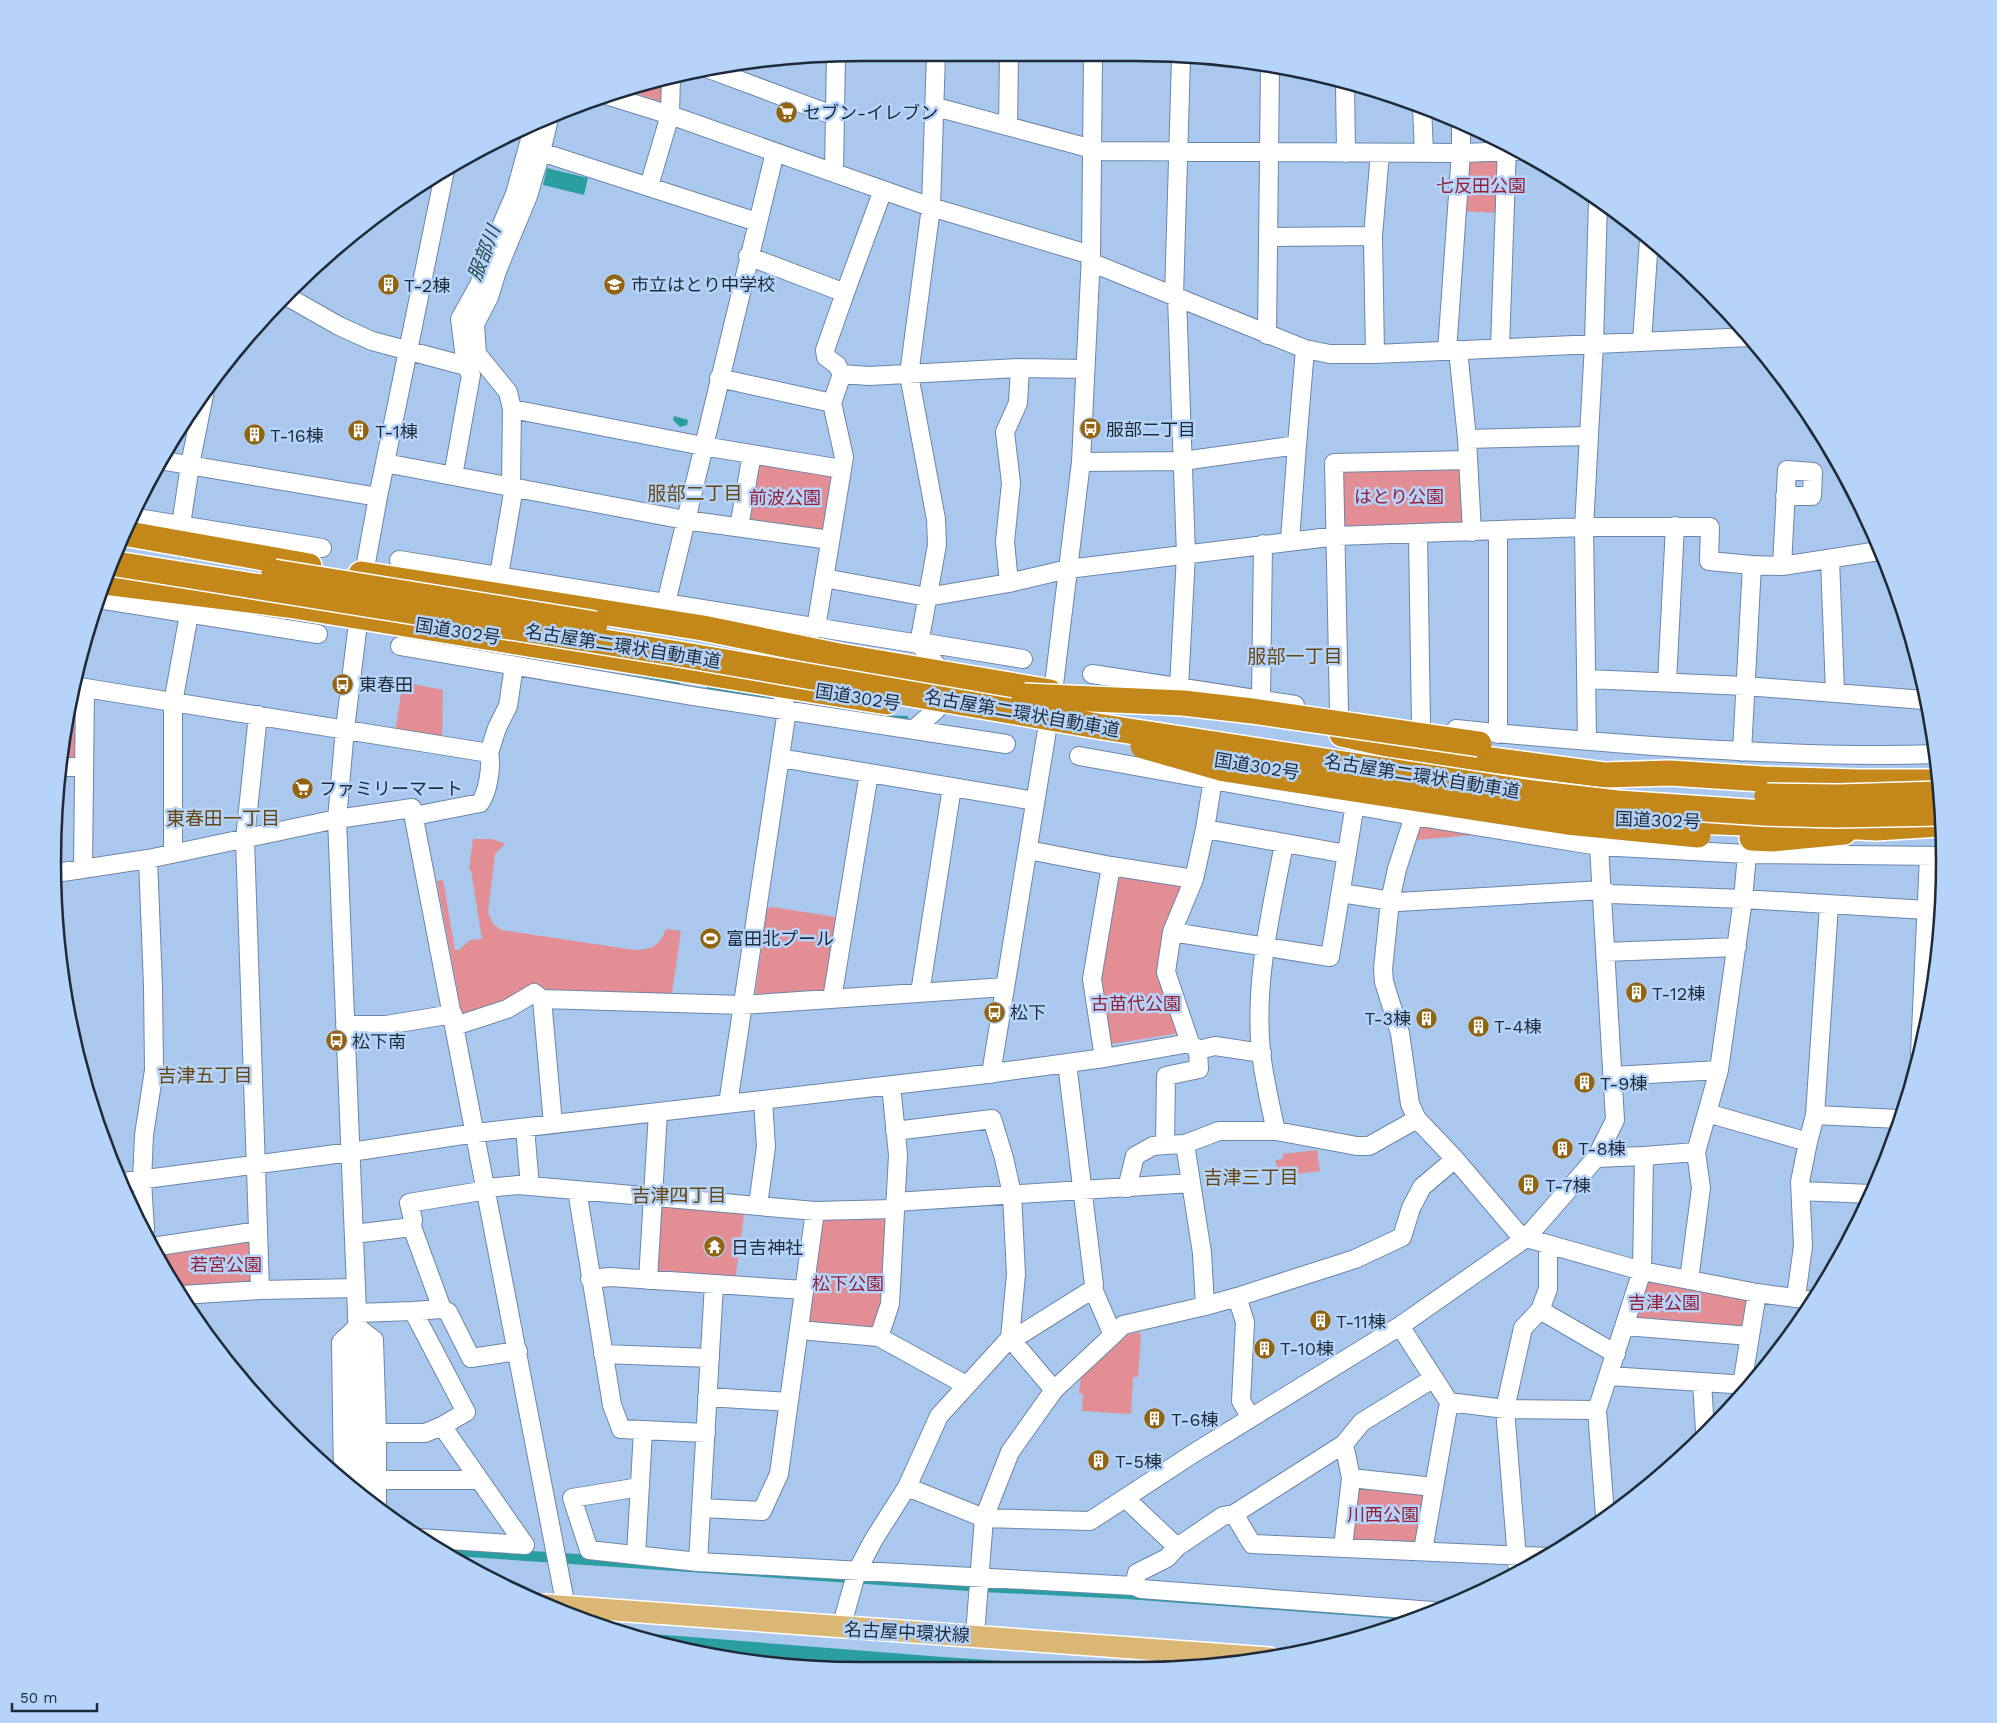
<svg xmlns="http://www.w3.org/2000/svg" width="1997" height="1723" font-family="'Work Sans','Noto Sans JP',sans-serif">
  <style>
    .green { fill: #e28e94 }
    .water { fill: #2b9f9f }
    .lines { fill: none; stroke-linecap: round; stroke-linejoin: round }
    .minor-casing { stroke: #6b86a9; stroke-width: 20 }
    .major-casing { stroke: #fff; stroke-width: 24 }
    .highway-casing { stroke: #fff; stroke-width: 28 }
    .minor { stroke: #fff; stroke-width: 18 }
    .major { stroke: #dbb776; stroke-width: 21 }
    .highway { stroke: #c3871a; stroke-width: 25 }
    .highway-bridge-casing { stroke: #fff; stroke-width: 28; stroke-linecap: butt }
    .highway-bridge { stroke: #c3871a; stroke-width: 25 }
    .labels { text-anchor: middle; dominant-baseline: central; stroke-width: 5; stroke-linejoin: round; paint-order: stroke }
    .poi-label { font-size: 18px; fill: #1f2a38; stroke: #b6d4fa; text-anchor: start }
    .park-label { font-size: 18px; fill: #961d36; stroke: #b6d4fa }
    .street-label { font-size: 18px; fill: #1f2a38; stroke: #b6d4fa }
    .water-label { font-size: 19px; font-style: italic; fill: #284949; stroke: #b6d4fa }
    .neighbourhood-label { font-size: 19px; fill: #674611; stroke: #b6d4fa }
    .rim { fill: none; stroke: #1f2a38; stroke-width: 2.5 }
  </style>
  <rect width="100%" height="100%" fill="#aac7ed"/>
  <path class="green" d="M 666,77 L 665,98 L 659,101 L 626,90 L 652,80 Z
    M 1498,156 L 1498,213 L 1461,211 L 1463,157 Z
    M 754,463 L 835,473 L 827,532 L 746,522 Z
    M 1460,465 L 1467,520 L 1463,525 L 1342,528 L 1341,466 Z
    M 403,682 L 443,690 L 442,740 L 395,732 Z
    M 72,695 L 78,696 L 78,761 L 59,763 Z
    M 1425,827 L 1474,835 L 1416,840 L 1420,828 Z
    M 473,839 L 492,839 L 505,844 L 495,854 L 488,912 L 493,924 L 501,930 L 634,950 C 651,950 660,946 666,929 L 681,931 L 671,999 L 545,995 L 463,1021 L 437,881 L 443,880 L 455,950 L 459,950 L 470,940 L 482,939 L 471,870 L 469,870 Z
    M 1115,875 L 1184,881 L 1167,931 L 1179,1033 L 1111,1044 L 1108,1042 L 1097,979 Z
    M 772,907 L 836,917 L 839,921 L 825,994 L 755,996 L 767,909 Z
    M 1943,915 L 1926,1015 L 1931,920 Z
    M 1317,1150 L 1320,1171 L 1280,1176 L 1275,1160 L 1283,1159 L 1283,1154 Z
    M 658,1204 L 745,1208 L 735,1281 L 655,1271 Z
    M 889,1217 L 884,1309 L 872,1330 L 809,1326 L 805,1320 L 818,1218 Z
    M 249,1238 L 255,1282 L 177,1289 L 161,1266 L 156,1254 Z
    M 1646,1280 L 1750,1301 L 1745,1328 L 1637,1322 L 1633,1317 Z
    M 1139,1332 L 1141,1335 L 1138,1377 L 1133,1377 L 1131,1414 L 1082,1411 L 1083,1394 L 1079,1393 L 1081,1377 L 1126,1335 Z
    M 1355,1485 L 1427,1494 L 1415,1545 L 1352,1542 Z"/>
  <path class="water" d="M 547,168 L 588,178 L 584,195 L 543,185 Z
    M 674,416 L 688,420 L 687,425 L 680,427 L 673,420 Z
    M 617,669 L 649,673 L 680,682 L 680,685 L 617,672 Z
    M 707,686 L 771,697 L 770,701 L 706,691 Z
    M 828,706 L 876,715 L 908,716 L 908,720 L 827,711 Z
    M 431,1544 L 1429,1613 L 1411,1620 L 1126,1599 L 983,1592 L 453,1556 Z
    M 628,1632 L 943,1657 L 1126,1669 L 861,1670 L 703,1655 Z"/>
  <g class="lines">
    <defs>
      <path id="minor" d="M 936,54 L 931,207 L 909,375 L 936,519 L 937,545 L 919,644 L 943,673
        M 709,69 L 835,116
        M 1345,84 L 1346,153
        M 609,96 L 670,115 L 931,207 L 1091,255
        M 1422,106 L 1424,152
        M 936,107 L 1100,151 L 1461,153 L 1517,151
        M 1008,126 L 1009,55
        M 541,152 L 757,222
        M 834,173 L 836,54
        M 649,186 L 670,115 L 671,76
        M 1268,237 L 1373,236
        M 748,256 L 845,293 L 825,350 L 826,357 L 837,365 L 842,374 L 832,403 L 844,457 L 816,628
        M 1090,262 L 1305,349 L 1330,354 L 1375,354 L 1750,337
        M 845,293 L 883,190
        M 1174,296 L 1181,58
        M 288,297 L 339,326 L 372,341 L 466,366 L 471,375 L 453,476
        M 1177,297 L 1186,555 L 1179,687
        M 1267,335 L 1270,66
        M 1642,342 L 1649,239
        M 1500,348 L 1507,145
        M 1458,350 L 1467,439 L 1472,532
        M 1447,351 L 1461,153 L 1461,122
        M 1375,354 L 1373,236 L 1380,153
        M 466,366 L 460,319 L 479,285 L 489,254 L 515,194 L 534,125
        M 842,374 L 869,376 L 1020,368 L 1085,369
        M 719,378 L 832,403
        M 512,409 L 703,446 L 842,469
        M 1467,439 L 1589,436
        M 1297,445 L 1305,349
        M 159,460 L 378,497
        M 1081,462 L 1183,461 L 1297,445 L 1290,540
        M 385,463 L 685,520 L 830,540
        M 511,486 L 512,409 L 508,392 L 477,354 L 475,324 L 489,297 L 497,271 L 528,196 L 541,152 L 549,119
        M 131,517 L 322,548
        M 181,525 L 190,465 L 205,390
        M 739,527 L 752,454
        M 1418,534 L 1421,725
        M 1830,559 L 1835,692
        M 399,560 C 573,587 746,616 919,644 L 926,643 L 1023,659
        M 1782,566 L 1787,470 L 1813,472 L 1812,496 L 1785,496
        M 499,575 L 514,487
        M 824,578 L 927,597 L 1009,583 L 1068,569 L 1337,536 L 1584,527 L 1710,527 L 1709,561 L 1752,565 L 1782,566 L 1879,551
        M 1009,583 L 1005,542 L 1011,483 L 1005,432 L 1018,403 L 1020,368
        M 98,599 L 318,634
        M 666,603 L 775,152
        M 400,646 L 692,696 L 1006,744
        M 1092,674 L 1295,705
        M 1587,679 L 1745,686 L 1924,700
        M 1667,682 L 1675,526
        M 73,686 L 489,753 L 497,728 L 508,706 L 514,666
        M 1261,699 L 1263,544
        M 1339,712 L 1334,463 L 1468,460
        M 258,715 L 245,839 L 260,1290
        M 1456,729 C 1522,736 1587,741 1653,746 C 1748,752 1842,757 1937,754
        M 913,730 L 936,710
        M 1498,734 L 1498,531
        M 1587,741 L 1584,527 L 1594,344 L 1598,201
        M 1742,752 L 1752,565
        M 1079,756 L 1414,816 L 1599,846 L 1747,854 L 1941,856
        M 780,758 L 1035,801
        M 59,767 L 84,767
        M 414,816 L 480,803 C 488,792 492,766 489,753
        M 1414,816 L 1397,869 L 1390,901 L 1383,969 L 1384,982 L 1400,1033 L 1410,1104 L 1417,1119 L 1455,1159 L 1516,1231 L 1526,1238 L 1642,1271 L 1757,1293 L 1811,1300
        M 1205,829 L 1347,854
        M 1284,844 C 1271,912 1254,982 1261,1052 C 1264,1079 1270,1104 1276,1131 L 1357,1146 L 1369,1146 L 1417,1119
        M 1028,850 L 1111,866 L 1194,879
        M 173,852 L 173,703 L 189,614
        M 83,869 L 85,688
        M 56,873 L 148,859 L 337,819 L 412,808 L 566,1607
        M 1341,893 L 1398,902 L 1602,890 L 1611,894 L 1743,899 L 1927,910 L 1943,909
        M 1172,932 L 1330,957 L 1355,804
        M 1605,952 L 1737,947
        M 920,993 L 952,787
        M 832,999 L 869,773
        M 345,1025 L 386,1025 L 453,1014
        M 455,1026 L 507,1009 L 534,993 L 542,999
        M 1198,1050 L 1215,1046 L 1262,1053
        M 1920,1054 L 1929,856
        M 1104,1058 L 1092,979 L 1111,866
        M 1067,1063 L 1094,1285 L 1093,1289
        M 991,1074 L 1053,693 L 1081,462 L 1091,255 L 1093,57
        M 1613,1076 L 1719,1070
        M 728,1104 L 787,710 L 783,700
        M 1707,1113 L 1808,1142
        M 1815,1115 L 1899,1119
        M 553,1124 L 542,999 L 742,1005 L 1005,987
        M 525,1128 L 530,1186 L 815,1211 L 894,1209
        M 895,1131 L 992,1119 L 1004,1158 L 1012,1194 L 1016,1274 L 1010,1338 L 1054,1390
        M 1185,1144 L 1219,1131 L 1276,1131
        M 1596,1158 L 1644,1156
        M 123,1182 L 351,1152 L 476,1133 L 979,1075 L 1104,1058 L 1190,1043
        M 486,1188 L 518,1185 L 530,1186
        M 1127,1188 L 1135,1156 L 1153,1146 L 1165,1145
        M 577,1190 L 612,1405 L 621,1429 L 706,1433
        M 1801,1191 L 1871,1194
        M 895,1202 L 1191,1183
        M 758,1205 L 766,1147 L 763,1100
        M 412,1227 L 413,1220 L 409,1203 L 487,1190
        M 145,1230 L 142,1181 L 144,1135 L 154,1070 L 153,986 L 148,859
        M 354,1234 L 412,1227 L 442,1309 L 413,1311
        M 152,1247 L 258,1231
        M 590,1279 L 610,1277 L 804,1290
        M 648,1280 L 658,1112
        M 1689,1280 L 1701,1188 L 1696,1152 L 1719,1070 L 1743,899 L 1747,854
        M 182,1295 L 260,1290 L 356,1288
        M 1237,1297 L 1245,1322 L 1241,1401 L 1251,1418
        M 1796,1297 L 1803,1246 L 1800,1182 L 1808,1142 L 1815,1115 L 1829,905
        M 1205,1306 L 1202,1253 L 1185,1144 L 1165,1145 L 1166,1076 L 1199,1069 L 1198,1050 L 1190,1043 L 1166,972 L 1172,932 L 1194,879 L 1205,829 L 1213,779
        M 442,1309 L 448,1312 L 471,1358 L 518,1351
        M 1540,1310 L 1616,1354
        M 357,1313 L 413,1311 L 466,1412 L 442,1426 L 425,1433 L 377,1433
        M 1400,1326 L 1449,1402 L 1423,1550
        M 1625,1326 L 1750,1336
        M 799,1330 L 879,1337 L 890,1304 L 898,1155 L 891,1085
        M 879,1337 L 966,1385
        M 1012,1340 L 1093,1289 L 1113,1335
        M 603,1354 L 710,1358
        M 1609,1376 L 1748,1385
        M 1702,1382 L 1705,1431
        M 1742,1385 L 1757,1293
        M 707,1397 L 789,1402
        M 1449,1402 L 1505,1409 L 1597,1410
        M 442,1426 L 525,1545
        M 1351,1478 L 1434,1487
        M 377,1480 L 480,1480
        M 343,1481 L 341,1342 L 357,1327 L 374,1340 L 377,1433 L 377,1507
        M 640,1487 L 572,1498 L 589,1550 L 698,1562 L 1134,1586 L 1137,1573 L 1167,1558 L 1177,1547 L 1223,1516 L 1234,1514 L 1344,1444 L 1362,1422 L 1434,1378
        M 907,1487 L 984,1518 L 1090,1521 L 1194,1453 L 1400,1326 L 1526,1238 L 1596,1158 L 1615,1120 L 1599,846
        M 359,1494 L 360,1418 L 357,1313 L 337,819 L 345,729 L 364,574 L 378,497 L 445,170
        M 1125,1498 L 1177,1547
        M 701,1508 L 762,1511 L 779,1474 L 815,1211
        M 1234,1514 L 1252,1544 L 1548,1557
        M 1605,1515 L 1597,1410 L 1642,1271 L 1644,1156 L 1696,1152
        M 419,1538 L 525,1545
        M 1343,1547 L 1351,1478 L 1344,1444
        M 636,1555 L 643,1431
        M 698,1562 L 714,1284
        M 1518,1572 L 1505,1409 L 1523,1328 L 1540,1310 L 1548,1289 L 1548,1245
        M 1134,1586 L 1141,1589 L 1433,1611
        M 844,1617 L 857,1571 L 874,1539 L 907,1487 L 939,1416 L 1010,1338
        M 975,1635 L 984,1518 L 1010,1452 L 1054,1390 L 1113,1335 L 1123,1325 L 1205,1306 L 1237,1297 L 1355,1259 L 1402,1237 L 1411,1208 L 1422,1187 L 1455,1159"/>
      <path id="major" d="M 545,1605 L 1269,1658"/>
      <path id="highway" d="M 123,533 L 309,566
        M 361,574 L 703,628 L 839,656 L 1050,692
        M 104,582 L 288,605 L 887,702
        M 1342,734 L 1409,749 L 1604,775 L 1670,773 L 1762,779 L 1857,782 L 1938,782
        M 1633,819 L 1775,824
        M 1825,825 L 1876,828 L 1940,824
        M 1752,838 L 1773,839 L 1844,832"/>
    </defs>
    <use href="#minor" class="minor-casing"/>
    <use href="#major" class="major-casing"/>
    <use href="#highway" class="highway-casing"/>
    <use href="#minor" class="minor"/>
    <use href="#major" class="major"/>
    <use href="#highway" class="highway"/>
    <defs>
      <path id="highway-bridge" d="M 110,563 L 679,654 L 1103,727 L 1532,793 L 1617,803 L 1764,813 L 1836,815 L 1939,813
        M 274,572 L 595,624
        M 1024,696 L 1183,703 L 1252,711 L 1479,744
        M 1143,746 L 1224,769 L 1567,822 L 1698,835
        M 1767,796 L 1839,797 L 1939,794"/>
    </defs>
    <use href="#highway-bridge" class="highway-bridge-casing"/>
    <use href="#highway-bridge" class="highway-bridge"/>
  </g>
  <defs>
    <symbol id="supermarket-disc" viewBox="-11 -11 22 22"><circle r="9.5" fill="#926310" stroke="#b6d4fa"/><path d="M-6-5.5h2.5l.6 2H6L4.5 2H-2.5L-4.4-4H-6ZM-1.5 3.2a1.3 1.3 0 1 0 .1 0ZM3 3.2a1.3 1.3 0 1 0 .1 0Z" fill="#fff"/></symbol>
    <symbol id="school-disc" viewBox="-11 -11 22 22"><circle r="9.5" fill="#926310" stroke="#b6d4fa"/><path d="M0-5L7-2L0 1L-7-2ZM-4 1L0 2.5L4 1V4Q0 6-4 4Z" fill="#fff"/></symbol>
    <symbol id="building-disc" viewBox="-11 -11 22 22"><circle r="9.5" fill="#926310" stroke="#b6d4fa"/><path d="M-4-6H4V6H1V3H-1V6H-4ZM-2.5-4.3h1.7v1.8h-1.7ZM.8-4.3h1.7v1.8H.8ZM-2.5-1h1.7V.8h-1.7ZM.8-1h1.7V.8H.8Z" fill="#fff"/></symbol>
    <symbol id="bus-disc" viewBox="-11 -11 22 22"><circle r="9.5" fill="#926310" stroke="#b6d4fa"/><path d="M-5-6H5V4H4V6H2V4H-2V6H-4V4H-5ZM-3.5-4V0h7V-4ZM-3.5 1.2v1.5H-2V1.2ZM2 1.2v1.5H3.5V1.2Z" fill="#fff"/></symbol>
    <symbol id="stadium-disc" viewBox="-11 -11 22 22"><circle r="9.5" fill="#926310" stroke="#b6d4fa"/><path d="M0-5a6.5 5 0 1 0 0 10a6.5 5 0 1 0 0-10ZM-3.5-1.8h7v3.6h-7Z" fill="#fff"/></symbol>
    <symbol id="temple-disc" viewBox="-11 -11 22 22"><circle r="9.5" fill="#926310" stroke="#b6d4fa"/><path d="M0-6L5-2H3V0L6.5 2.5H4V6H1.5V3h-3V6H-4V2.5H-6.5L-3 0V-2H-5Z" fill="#fff"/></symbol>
  </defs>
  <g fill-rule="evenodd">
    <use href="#supermarket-disc" x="774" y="100" width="25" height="25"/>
    <use href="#school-disc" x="602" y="272" width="25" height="25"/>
    <use href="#building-disc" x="376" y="272" width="25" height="25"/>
    <use href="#bus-disc" x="1078" y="416" width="25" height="25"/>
    <use href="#building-disc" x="346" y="418" width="25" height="25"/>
    <use href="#building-disc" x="242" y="422" width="25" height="25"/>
    <use href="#bus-disc" x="330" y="672" width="25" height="25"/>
    <use href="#supermarket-disc" x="290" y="776" width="25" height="25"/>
    <use href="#stadium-disc" x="698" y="926" width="25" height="25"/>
    <use href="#building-disc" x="1624" y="980" width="25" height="25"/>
    <use href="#bus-disc" x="982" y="1000" width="25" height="25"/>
    <use href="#building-disc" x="1414" y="1006" width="25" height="25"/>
    <use href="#building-disc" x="1466" y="1014" width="25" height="25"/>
    <use href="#bus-disc" x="324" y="1028" width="25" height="25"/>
    <use href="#building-disc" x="1572" y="1070" width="25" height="25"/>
    <use href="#building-disc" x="1550" y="1136" width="25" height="25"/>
    <use href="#building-disc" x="1516" y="1172" width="25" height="25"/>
    <use href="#temple-disc" x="702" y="1234" width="25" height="25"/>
    <use href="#building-disc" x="1308" y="1308" width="25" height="25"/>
    <use href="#building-disc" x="1252" y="1336" width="25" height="25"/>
    <use href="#building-disc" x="1142" y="1406" width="25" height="25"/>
    <use href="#building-disc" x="1086" y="1448" width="25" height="25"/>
  </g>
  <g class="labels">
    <g class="poi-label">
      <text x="803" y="112">セブン-イレブン</text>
      <text x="631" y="284">市立はとり中学校</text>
      <text x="404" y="285">T-2棟</text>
      <text x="1106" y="429">服部二丁目</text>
      <text x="375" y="431">T-1棟</text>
      <text x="270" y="435">T-16棟</text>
      <text x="359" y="684">東春田</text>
      <text x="319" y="788">ファミリーマート</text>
      <text x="726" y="938">富田北プール</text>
      <text x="1652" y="993">T-12棟</text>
      <text x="1010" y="1012">松下</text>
      <text x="1411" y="1018" text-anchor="end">T-3棟</text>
      <text x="1494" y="1026">T-4棟</text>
      <text x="352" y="1041">松下南</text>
      <text x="1600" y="1083">T-9棟</text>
      <text x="1578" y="1148">T-8棟</text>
      <text x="1545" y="1185">T-7棟</text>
      <text x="731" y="1247">日吉神社</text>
      <text x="1336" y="1321">T-11棟</text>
      <text x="1280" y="1348">T-10棟</text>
      <text x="1171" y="1419">T-6棟</text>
      <text x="1115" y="1461">T-5棟</text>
    </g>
    <g class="park-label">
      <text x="1481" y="185">七反田公園</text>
      <text x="1399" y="496">はとり公園</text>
      <text x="785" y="497">前波公園</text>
      <text x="1136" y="1003">古苗代公園</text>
      <text x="226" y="1264">若宮公園</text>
      <text x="848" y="1283">松下公園</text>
      <text x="1664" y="1302">吉津公園</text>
      <text x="1383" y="1514">川西公園</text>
    </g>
    <g class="street-label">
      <text transform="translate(458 631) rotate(9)">国道302号</text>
      <text transform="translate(623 646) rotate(9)">名古屋第二環状自動車道</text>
      <text transform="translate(858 697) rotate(9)">国道302号</text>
      <text transform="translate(1022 713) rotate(10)">名古屋第二環状自動車道</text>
      <text transform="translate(1257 766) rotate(9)">国道302号</text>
      <text transform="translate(1422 776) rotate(9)">名古屋第二環状自動車道</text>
      <text transform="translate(1658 820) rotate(2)">国道302号</text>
      <text transform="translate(907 1632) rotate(3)">名古屋中環状線</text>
    </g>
    <g class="water-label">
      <text transform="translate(484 253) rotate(-69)">服部川</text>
    </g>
    <g class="neighbourhood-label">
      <text x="695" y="493">服部二丁目</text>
      <text x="1295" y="656">服部一丁目</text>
      <text x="223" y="818">東春田一丁目</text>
      <text x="205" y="1075">吉津五丁目</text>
      <text x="1251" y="1177">吉津三丁目</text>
      <text x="679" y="1195">吉津四丁目</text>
    </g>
  </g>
  <path d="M0 0H1997V1723H0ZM861 61H1136A800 800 0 0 1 1936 861V862A800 800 0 0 1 1136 1662H861A800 800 0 0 1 61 862V861A800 800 0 0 1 861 61Z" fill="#b6d4fa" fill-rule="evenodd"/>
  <path class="rim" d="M861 61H1136A800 800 0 0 1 1936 861V862A800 800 0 0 1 1136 1662H861A800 800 0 0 1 61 862V861A800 800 0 0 1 861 61Z"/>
  <path d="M12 1703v8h85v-8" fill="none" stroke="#1f2a38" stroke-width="2.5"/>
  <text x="20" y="1703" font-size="15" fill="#1f2a38" stroke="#b6d4fa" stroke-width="4" paint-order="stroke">50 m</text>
</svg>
